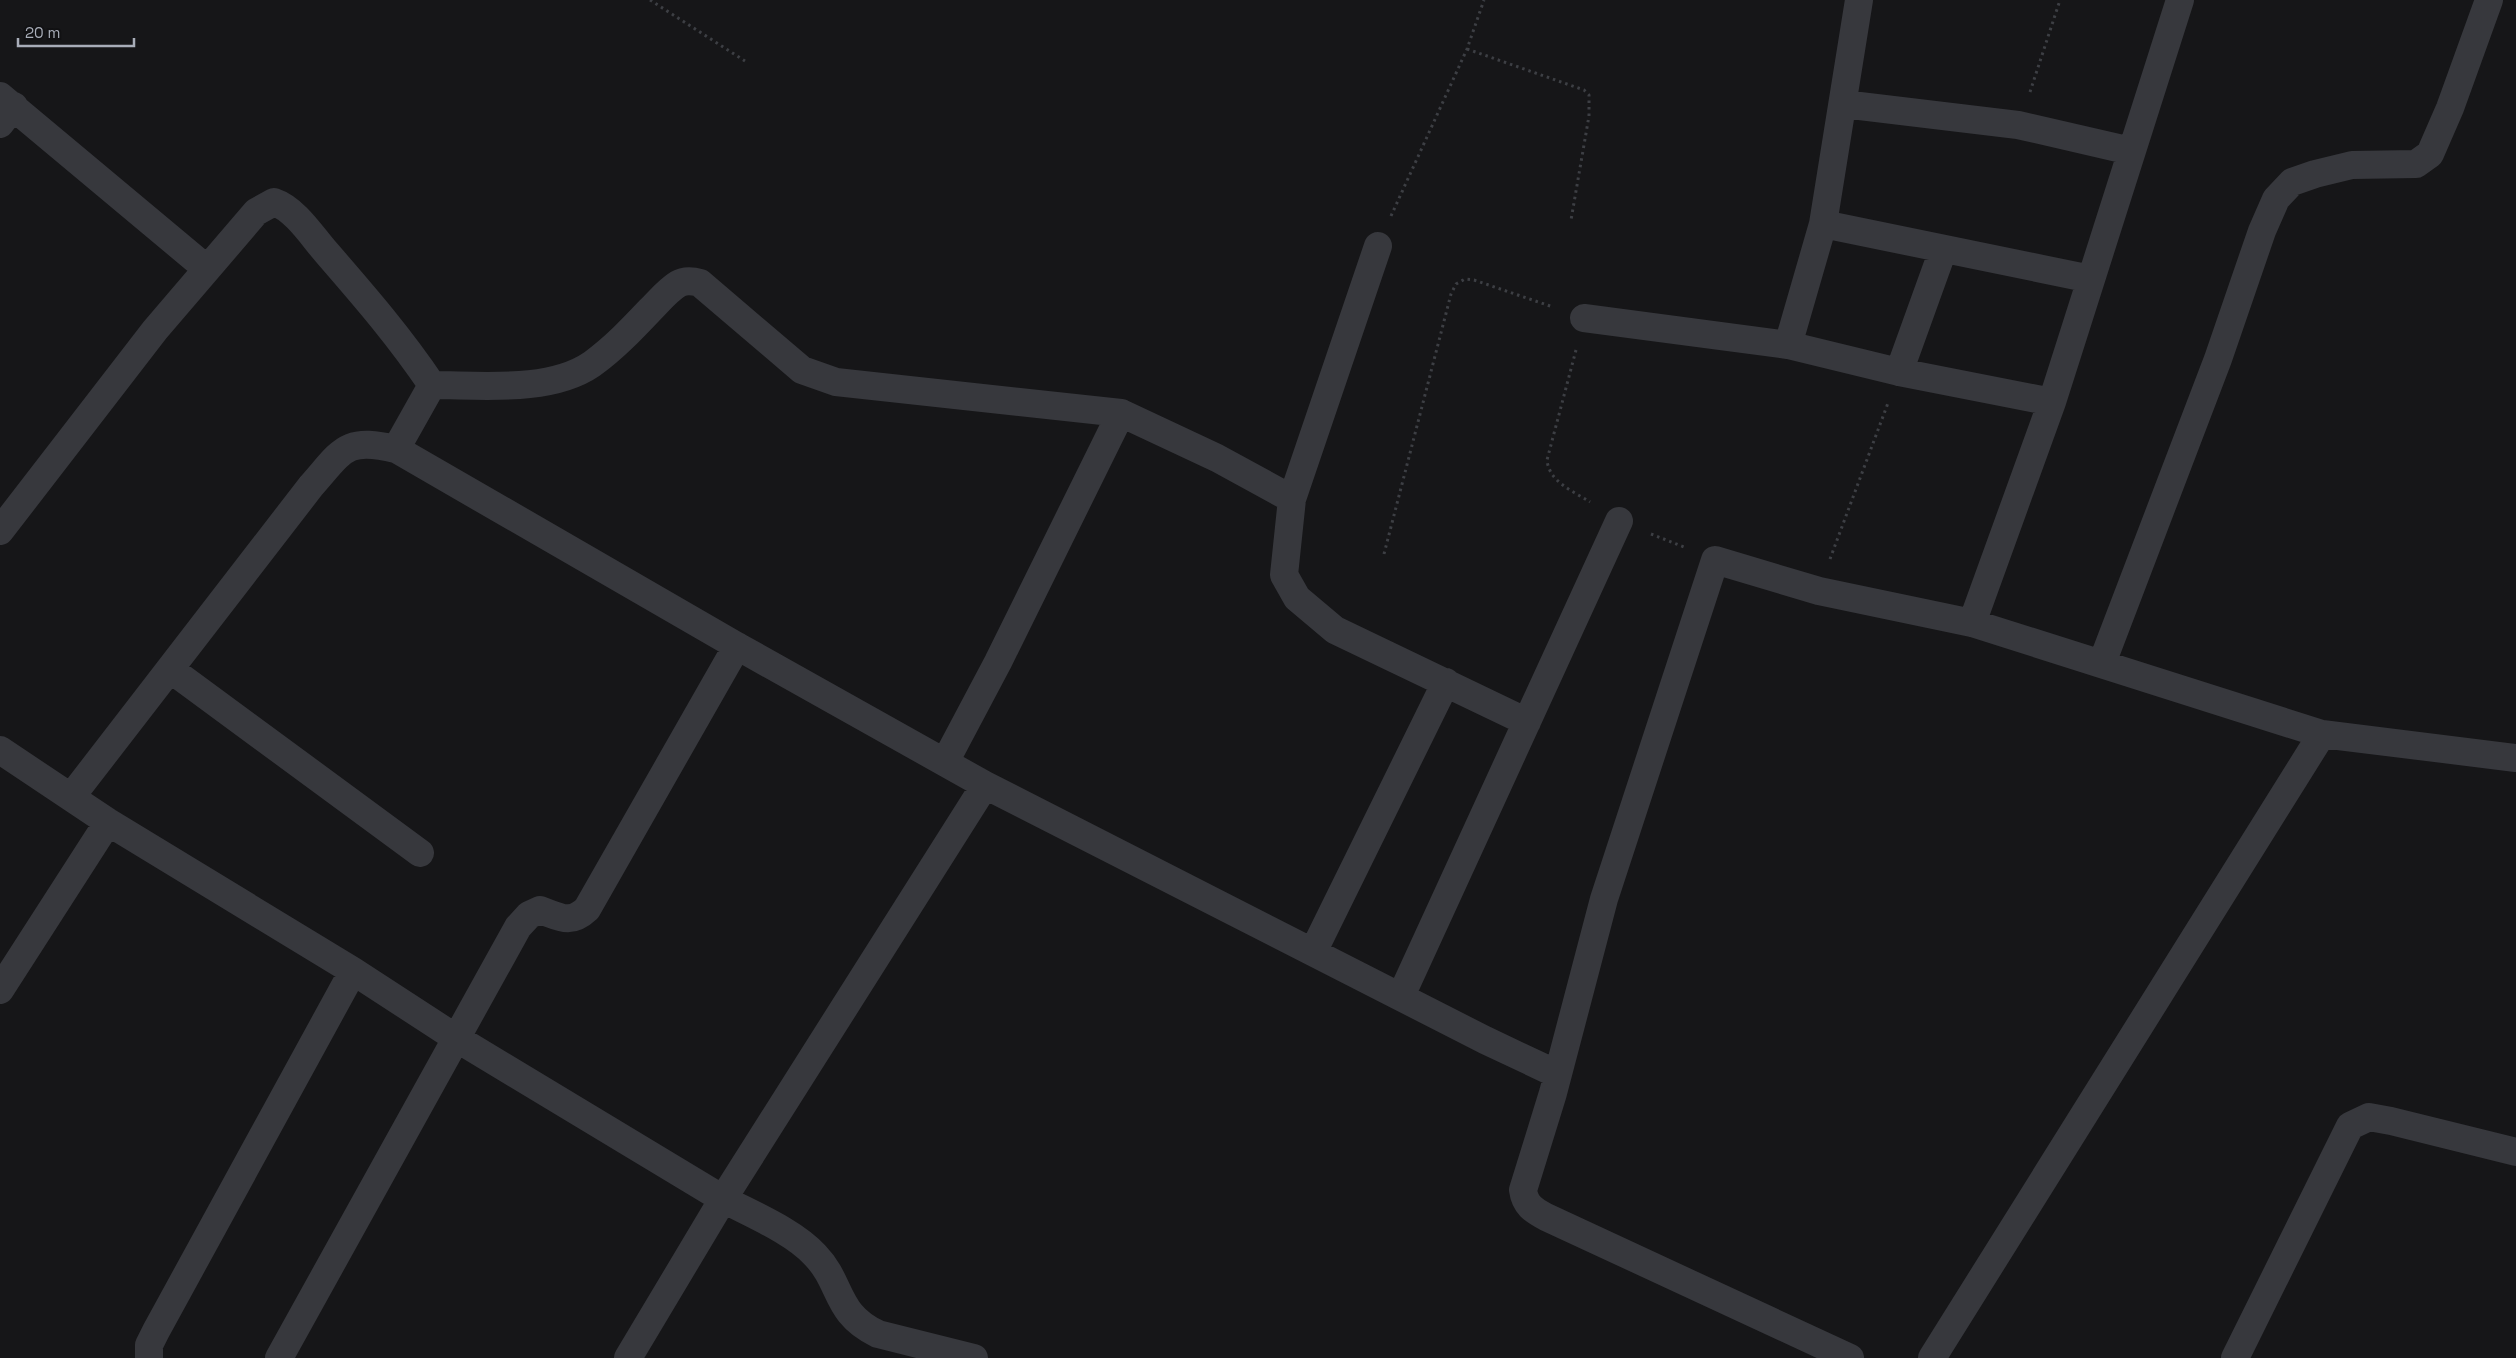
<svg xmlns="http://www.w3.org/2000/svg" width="2516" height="1358" font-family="'Space Grotesk',sans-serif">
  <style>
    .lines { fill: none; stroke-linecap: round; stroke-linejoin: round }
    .path { stroke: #3d3f44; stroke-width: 3; stroke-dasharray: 2.5 4; stroke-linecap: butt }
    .minor { stroke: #37383d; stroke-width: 28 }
  </style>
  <rect width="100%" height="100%" fill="#161618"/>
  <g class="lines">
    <path class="path" d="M 650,0 L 745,61
      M 1467,49 L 1584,90 L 1589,95 L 1589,116 L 1571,220
      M 2030,92 L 2060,0
      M 1391,216 L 1467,49 L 1484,0
      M 1576,350 L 1547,460 C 1549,482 1573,491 1590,502
      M 1651,534 L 1684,547
      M 1384,554 L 1451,294 L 1456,284 L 1465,279 L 1474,280 L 1553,307
      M 1830,559 L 1888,403"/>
    <path class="minor" d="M 0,96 L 207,269
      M 1843,104 L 2018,125 L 2131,151
      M 0,124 L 14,106
      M 1823,224 L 2091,279
      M 1378,246 L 1292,499 L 1284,575 L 1297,598 L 1335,630 L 1527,722
      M 1584,318 L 1788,345 L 1899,372 L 2052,402
      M 1788,345 L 1823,224 L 1859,0
      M 1899,372 L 1943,250
      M 432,385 C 481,385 550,393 592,364 C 614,348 632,329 650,310 C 659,301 668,290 678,284 C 685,280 693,281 700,283 L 802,370 L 836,382 L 1121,413 L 998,662 L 945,762
      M 1121,413 L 1217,458 L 1292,499
      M 0,531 L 155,330 L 256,212 L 274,202 C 295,209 312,236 326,252 C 365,297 399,336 432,385 L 396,449
      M 1972,623 L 2052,402 L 2180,0
      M 2102,663 L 2218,359 L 2262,231 L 2276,199 L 2292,182 L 2315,174 L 2352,165 L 2416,164 L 2430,154 L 2450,108 L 2489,0
      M 170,669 L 420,853
      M 0,750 L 108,822 L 353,971 L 456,1038 L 723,1199 L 985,785
      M 71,797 L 311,486 C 343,450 345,437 396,449 L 737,646 L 985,785 L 1485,1040 L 1557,1074
      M 1313,952 L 1446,682
      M 0,990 L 108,822
      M 1401,996 L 1619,521
      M 149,1358 L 149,1345 L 156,1331 L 353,971
      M 279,1358 L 518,927 L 529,915 L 540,910 C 560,917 570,925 587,909 L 737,646
      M 628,1358 L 723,1199 C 751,1214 793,1231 815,1255 C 843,1284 834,1313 878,1334 L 974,1358
      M 1850,1358 L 1546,1217 C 1533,1210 1525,1205 1523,1190 L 1553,1093 L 1604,899 L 1715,560 L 1819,591 L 1972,623 L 2322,734 L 2516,758
      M 1932,1358 L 2322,734
      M 2235,1358 L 2350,1126 L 2369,1117 L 2391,1121 L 2516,1152"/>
  </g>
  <path d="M18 38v8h116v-8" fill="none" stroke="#a8adb8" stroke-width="2.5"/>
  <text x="25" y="38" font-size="15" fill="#a8adb8" stroke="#111113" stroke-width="4" paint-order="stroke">20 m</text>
</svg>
